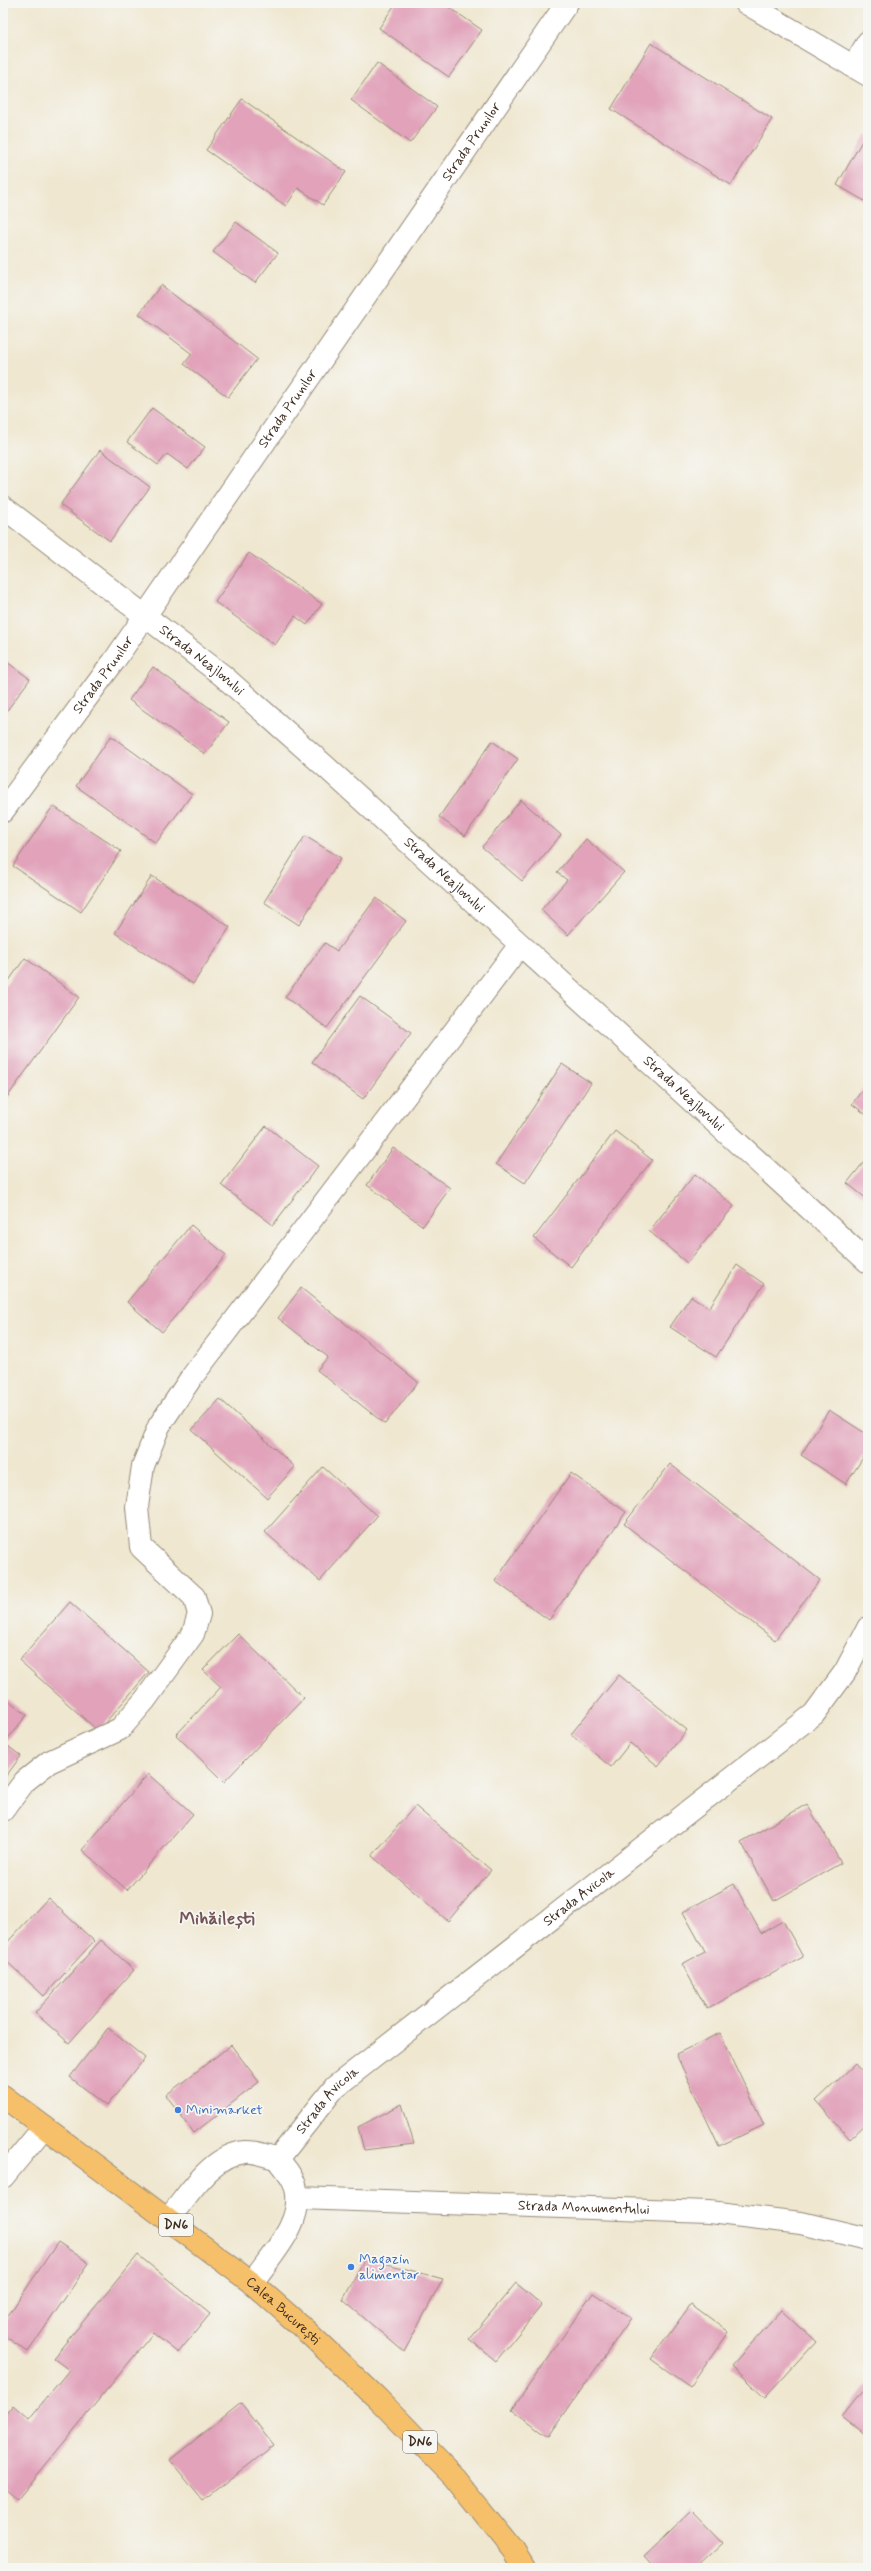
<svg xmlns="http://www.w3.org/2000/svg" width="871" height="2571" font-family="Mynerve,sans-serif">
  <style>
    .building { fill: #e1a2ba }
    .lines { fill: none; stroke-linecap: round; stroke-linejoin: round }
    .lane-casing { stroke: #958877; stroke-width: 24 }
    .street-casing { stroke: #958877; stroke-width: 24 }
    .primary-casing { stroke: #958877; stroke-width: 24 }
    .lane { stroke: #fff; stroke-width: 22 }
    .street { stroke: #fff; stroke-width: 22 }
    .primary { stroke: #f6c06b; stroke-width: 22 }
    .shop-dot { fill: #3f7fe0; stroke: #f6f6f2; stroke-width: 1.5 }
    .labels { text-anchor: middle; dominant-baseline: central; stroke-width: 3.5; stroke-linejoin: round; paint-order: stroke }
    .shield { fill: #f6f6f2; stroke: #73675e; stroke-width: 1 }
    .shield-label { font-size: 13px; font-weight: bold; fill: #3b2a1e }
    .street-label { font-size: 14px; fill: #3b2a1e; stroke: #f6f6f2 }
    .shop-label { font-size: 14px; fill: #366cbe; stroke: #f6f6f2; text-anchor: start }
    .district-label { font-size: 18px; font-weight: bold; fill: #755455; stroke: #f6f6f2 }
  </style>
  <rect width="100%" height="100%" fill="#f6f6f2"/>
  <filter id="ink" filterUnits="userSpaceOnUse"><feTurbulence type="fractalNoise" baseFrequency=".025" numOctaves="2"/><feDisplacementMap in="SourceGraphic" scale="8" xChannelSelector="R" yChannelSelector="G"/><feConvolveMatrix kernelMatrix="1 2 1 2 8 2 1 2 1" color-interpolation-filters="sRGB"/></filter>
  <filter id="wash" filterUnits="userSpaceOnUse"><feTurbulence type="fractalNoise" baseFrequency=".012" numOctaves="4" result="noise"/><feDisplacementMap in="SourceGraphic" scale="16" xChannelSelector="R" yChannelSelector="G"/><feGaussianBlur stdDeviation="0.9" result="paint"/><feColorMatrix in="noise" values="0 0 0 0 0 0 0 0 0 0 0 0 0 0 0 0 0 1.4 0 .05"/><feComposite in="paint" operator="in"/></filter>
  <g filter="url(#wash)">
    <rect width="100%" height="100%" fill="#efe7d0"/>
    <g id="blocks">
      <path class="building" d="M 396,3 L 443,3 L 482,30 L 449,77 L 379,28 Z
        M 651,43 L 772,119 L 731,185 L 611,109 Z
        M 377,63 L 437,107 L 410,143 L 351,100 Z
        M 242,99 L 346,172 L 323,205 L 298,188 L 286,206 L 206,150 Z
        M 866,134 L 868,135 L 868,203 L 837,185 Z
        M 236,222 L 278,253 L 255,283 L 213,252 Z
        M 161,285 L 257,359 L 228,397 L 184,364 L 192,354 L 139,314 Z
        M 152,408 L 205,447 L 188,469 L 167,454 L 158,465 L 127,442 Z
        M 100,450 L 150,487 L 110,541 L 60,505 Z
        M 249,553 L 322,604 L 307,625 L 295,616 L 275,645 L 215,602 Z
        M 3,659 L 30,679 L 3,716 Z
        M 153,667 L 229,722 L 205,754 L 129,700 Z
        M 111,736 L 192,794 L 156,843 L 76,786 Z
        M 492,741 L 518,759 L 465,836 L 439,817 Z
        M 521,800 L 561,835 L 522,881 L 482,847 Z
        M 53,806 L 121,851 L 81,912 L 13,866 Z
        M 305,836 L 341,858 L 299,925 L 264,902 Z
        M 586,839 L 624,872 L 568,935 L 541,910 L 567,880 L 557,872 Z
        M 152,876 L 230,927 L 193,984 L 115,933 Z
        M 376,898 L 406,921 L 327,1028 L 285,997 L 325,943 L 337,951 Z
        M 25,958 L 79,997 L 3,1103 L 3,989 Z
        M 360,996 L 411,1033 L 363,1099 L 312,1062 Z
        M 562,1064 L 591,1083 L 525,1183 L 496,1164 Z
        M 868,1082 L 868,1116 L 852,1104 Z
        M 266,1126 L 318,1166 L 273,1225 L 221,1185 Z
        M 615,1131 L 652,1160 L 571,1267 L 534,1238 Z
        M 393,1148 L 450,1188 L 423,1226 L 367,1185 Z
        M 868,1157 L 868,1200 L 847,1183 Z
        M 695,1174 L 734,1206 L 687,1263 L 649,1231 Z
        M 191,1225 L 226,1255 L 162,1332 L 127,1302 Z
        M 737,1265 L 764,1284 L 716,1357 L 670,1327 L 691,1296 L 709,1308 Z
        M 301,1288 L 418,1382 L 385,1424 L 317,1370 L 328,1357 L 278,1318 Z
        M 220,1399 L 295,1467 L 267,1498 L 192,1430 Z
        M 829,1410 L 868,1435 L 868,1450 L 846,1484 L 801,1455 Z
        M 670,1464 L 820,1580 L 775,1640 L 624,1524 Z
        M 323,1467 L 377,1516 L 320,1581 L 265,1532 Z
        M 571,1473 L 626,1512 L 549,1620 L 495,1581 Z
        M 70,1602 L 149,1672 L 98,1731 L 19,1660 Z
        M 238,1634 L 304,1698 L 224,1782 L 176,1735 L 221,1687 L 203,1670 Z
        M 619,1675 L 687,1730 L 658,1766 L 630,1743 L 611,1767 L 571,1734 Z
        M 3,1696 L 27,1715 L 4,1743 L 21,1756 L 3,1780 Z
        M 148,1774 L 193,1814 L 127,1890 L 82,1850 Z
        M 807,1804 L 841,1863 L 774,1901 L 741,1842 Z
        M 415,1806 L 491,1870 L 448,1921 L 372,1856 Z
        M 734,1884 L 761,1933 L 783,1921 L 803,1957 L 707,2009 L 682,1964 L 705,1952 L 683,1912 Z
        M 48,1898 L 94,1941 L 44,1996 L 3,1958 L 3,1947 Z
        M 101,1940 L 134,1970 L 69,2043 L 35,2013 Z
        M 108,2028 L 145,2058 L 107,2106 L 70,2077 Z
        M 720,2033 L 764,2125 L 719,2146 L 676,2054 Z
        M 231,2045 L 259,2082 L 194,2133 L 166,2095 Z
        M 855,2064 L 868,2079 L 868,2122 L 850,2139 L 816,2101 Z
        M 402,2104 L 414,2144 L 364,2150 L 358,2127 Z
        M 58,2242 L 89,2263 L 28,2352 L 3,2335 L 3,2323 Z
        M 138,2255 L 210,2314 L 178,2353 L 153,2333 L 17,2500 L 3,2488 L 3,2417 L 13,2405 L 29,2419 L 69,2370 L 53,2358 Z
        M 365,2258 L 443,2279 L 404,2352 L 343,2300 Z
        M 516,2283 L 542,2305 L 496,2361 L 469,2339 Z
        M 593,2293 L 631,2318 L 549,2436 L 512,2410 Z
        M 691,2304 L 729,2332 L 690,2387 L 651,2359 Z
        M 782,2310 L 816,2342 L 765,2398 L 731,2366 Z
        M 868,2384 L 868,2437 L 842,2417 Z
        M 241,2403 L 274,2445 L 203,2501 L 170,2460 Z
        M 692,2510 L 723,2542 L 695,2568 L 653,2568 L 643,2557 Z"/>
    </g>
  </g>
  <g filter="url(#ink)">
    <use href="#blocks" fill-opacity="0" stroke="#958877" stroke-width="1"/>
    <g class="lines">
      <defs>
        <path id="lane" d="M 746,3 L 868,75
          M 853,67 L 868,42
          M 3,1810 L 25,1781 L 49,1762 L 120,1729 L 145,1700 L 193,1634 L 199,1614 L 194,1597"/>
        <g id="street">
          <path id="s1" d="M 3,507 L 222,675 L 326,767 L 868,1262"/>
          <path id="s2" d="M 3,811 L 114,661 L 567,3"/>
          <path d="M 194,1597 L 141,1547 L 137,1507 L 143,1466 L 159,1426 L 191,1378 L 520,945"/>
          <path id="s3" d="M 278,2159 L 335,2087 L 814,1714 L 845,1672 L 868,1628"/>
          <path d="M 3,2177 L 44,2127"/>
          <path id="s4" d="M 298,2198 L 709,2212 L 801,2223 L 868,2239"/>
          <path d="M 168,2219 C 189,2195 210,2156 245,2152 C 255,2151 268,2156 278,2159 C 284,2167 292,2175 295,2185 C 307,2220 270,2256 252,2283"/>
        </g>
        <g id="primary">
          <path id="s5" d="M 3,2096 L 252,2283 L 303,2328 L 378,2399 L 454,2477 L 513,2550 L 524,2568"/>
        </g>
      </defs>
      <use href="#lane" class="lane-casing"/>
      <use href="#street" class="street-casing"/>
      <use href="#primary" class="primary-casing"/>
      <use href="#lane" class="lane"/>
      <use href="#street" class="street"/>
      <use href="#primary" class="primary"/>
    </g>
  </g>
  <g class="shop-dot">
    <circle cx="178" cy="2110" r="4"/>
    <circle cx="351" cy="2267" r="4"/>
  </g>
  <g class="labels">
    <g class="shield">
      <rect x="159" y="2214" width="34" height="22" rx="3"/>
      <rect x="403" y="2431" width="34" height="22" rx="3"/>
    </g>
    <g class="shield-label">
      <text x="176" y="2225">DN6</text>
      <text x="420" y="2442">DN6</text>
    </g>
    <g class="street-label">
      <text stroke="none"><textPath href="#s2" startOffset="817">Strada Prunilor</textPath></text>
      <text stroke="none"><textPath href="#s2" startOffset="493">Strada Prunilor</textPath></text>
      <text stroke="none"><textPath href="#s1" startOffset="251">Strada Neajlovului</textPath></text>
      <text stroke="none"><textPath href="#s2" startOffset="169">Strada Prunilor</textPath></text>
      <text stroke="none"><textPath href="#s1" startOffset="575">Strada Neajlovului</textPath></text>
      <text stroke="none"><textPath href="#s1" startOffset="899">Strada Neajlovului</textPath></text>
      <text stroke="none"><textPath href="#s3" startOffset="401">Strada Avicola</textPath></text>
      <text stroke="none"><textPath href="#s3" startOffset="77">Strada Avicola</textPath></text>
      <text stroke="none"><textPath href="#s4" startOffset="286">Strada Monumentului</textPath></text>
      <text stroke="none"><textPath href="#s5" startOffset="353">Calea București</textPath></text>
    </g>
    <g class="shop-label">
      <text x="186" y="2110">Minimarket</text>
      <text x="359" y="2259">Magazin<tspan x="359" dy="16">alimentar</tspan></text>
    </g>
    <g class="district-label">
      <text x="217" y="1919">Mihăilești</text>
    </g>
  </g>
  <rect width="871" height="2571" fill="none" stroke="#f6f6f2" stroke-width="16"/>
</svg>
